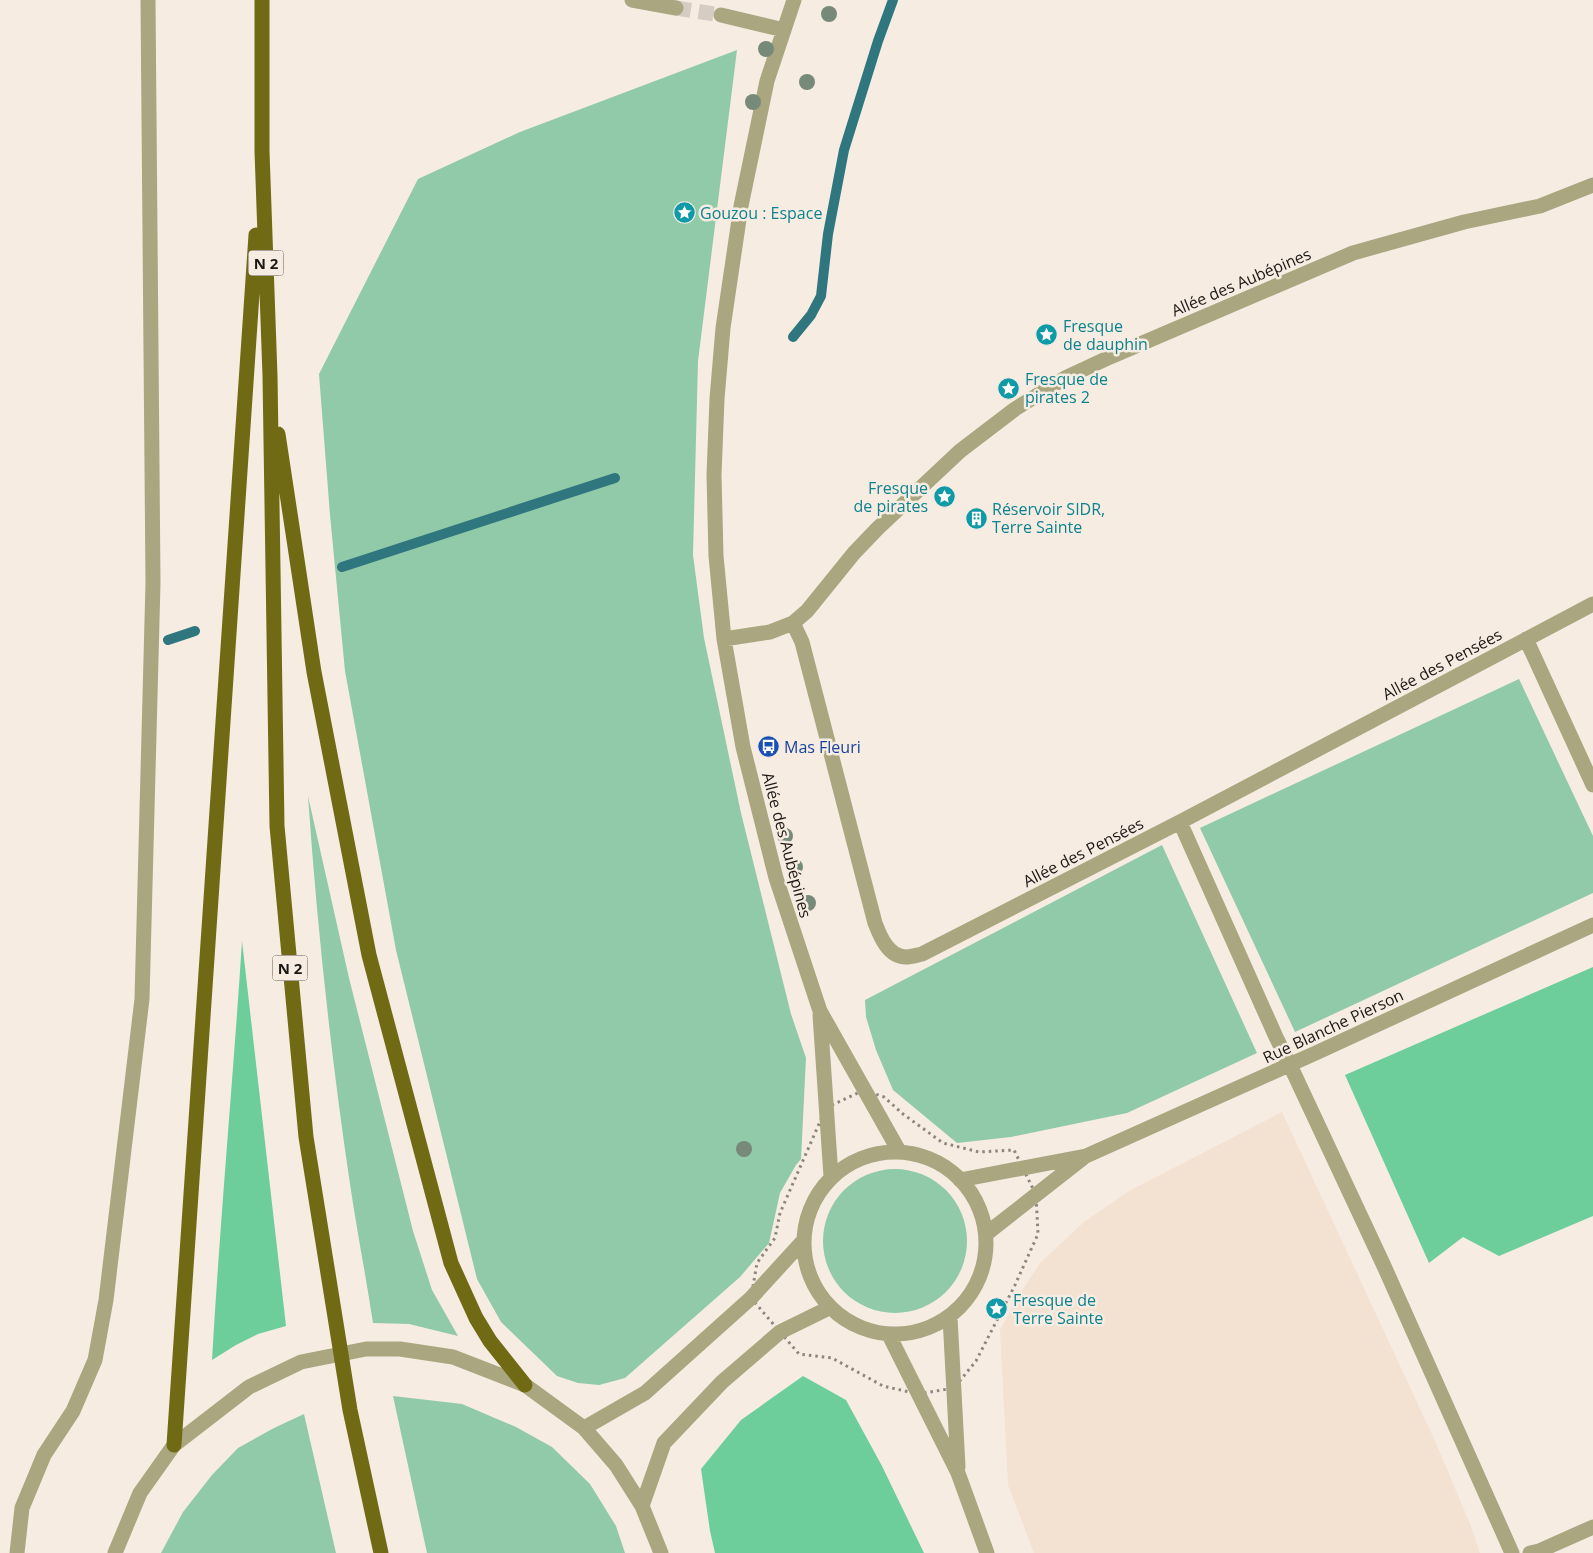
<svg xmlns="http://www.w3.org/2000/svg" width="1593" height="1553" font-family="'Open Sans',sans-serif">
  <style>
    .built { fill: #f3e1d2 }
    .green { fill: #90caa9 }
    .forest { fill: #6dce9c }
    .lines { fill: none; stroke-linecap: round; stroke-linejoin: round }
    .stream { stroke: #30767f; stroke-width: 10 }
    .minor-tunnel { stroke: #d6ccc3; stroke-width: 15; stroke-dasharray: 15 8; stroke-linecap: butt }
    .path { stroke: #8d857f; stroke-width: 3; stroke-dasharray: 2.5 4; stroke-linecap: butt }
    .minor { stroke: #a9a680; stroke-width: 15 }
    .major { stroke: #716a15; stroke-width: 15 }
    .tree { fill: #778a7a }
    .labels { text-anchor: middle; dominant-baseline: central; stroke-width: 5; stroke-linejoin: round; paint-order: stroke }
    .shield { fill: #f7ece2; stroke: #5e5852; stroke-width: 1 }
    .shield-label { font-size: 15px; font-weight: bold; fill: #1c1815 }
    .culture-label { font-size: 16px; fill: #0d838f; stroke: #f7ece2; text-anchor: start }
    .street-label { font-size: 16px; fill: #1c1815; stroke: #f7ece2 }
    .transit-label { font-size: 16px; fill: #164399; stroke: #f7ece2; text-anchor: start }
  </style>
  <rect width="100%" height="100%" fill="#f7ece2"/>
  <path class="built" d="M 1282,1112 L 1435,1441 L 1471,1526 L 1480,1553 L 1034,1553 L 1008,1485 L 1000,1330 L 1016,1300 L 1040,1263 L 1084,1222 L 1129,1191 Z"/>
  <path class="green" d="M 737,50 L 698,361 L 693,555 L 704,638 L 741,813 L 791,1014 L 806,1058 L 801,1159 L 796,1165 L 780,1193 L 769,1243 L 740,1277 L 625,1378 L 599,1385 L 578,1383 L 557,1376 L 501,1322 L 477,1279 L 396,950 L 345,671 L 330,515 L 319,374 L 418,179 L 520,132 Z
    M 1519,679 L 1593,836 L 1593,893 L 1295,1032 L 1200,828 Z
    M 308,796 L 349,978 L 413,1231 L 432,1290 L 458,1336 L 409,1324 L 373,1323 C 366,1277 357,1231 350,1184 C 331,1056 317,926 308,796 Z
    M 1162,845 L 1257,1053 L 1127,1113 L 1011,1137 L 957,1143 L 893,1090 L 876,1050 L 866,1017 L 865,1000 Z
    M823 1241a72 72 0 1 1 144 0a72 72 0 1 1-144 0Z
    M 393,1396 L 462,1404 L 516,1427 L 552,1447 L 590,1484 L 616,1526 L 625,1553 L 427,1553 Z
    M 304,1414 L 336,1553 L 161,1553 L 183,1512 L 212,1475 L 238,1448 L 274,1428 Z"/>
  <path class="forest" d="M 242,941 L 286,1326 L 258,1334 L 236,1345 L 212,1360 C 220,1220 233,1081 242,941 Z
    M 1593,967 L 1593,1216 L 1499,1256 L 1463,1237 L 1429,1263 L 1345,1075 Z
    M 803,1376 L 846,1400 L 882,1466 L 924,1553 L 715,1553 L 710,1531 L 701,1469 L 741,1420 Z"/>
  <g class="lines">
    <path class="stream" d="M 793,337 L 811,315 L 821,296 L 828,234 L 844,150 L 878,41 L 893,0
      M 342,567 L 615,478
      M 168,640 L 195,631"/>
    <path class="minor-tunnel" d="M 676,8 L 721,15"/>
    <path class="path" d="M 864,1090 L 884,1097 L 903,1114 L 943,1143 L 979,1152 L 1014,1150 L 1036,1195 L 1038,1234 L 1015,1285 L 976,1361 L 954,1388 L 918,1394 L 883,1386 L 832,1358 L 799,1354 L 751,1298 L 757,1263 L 775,1238 L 780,1213 L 826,1108 Z"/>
    <path class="minor" d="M 632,0 L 676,8
      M 794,0 L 767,81 L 741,206 L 723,328 L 717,399 L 714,475 L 716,556 L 724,639 L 743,747 L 776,878 L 820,1011 L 899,1151
      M 721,15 L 784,30
      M 793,623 L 802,642 L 875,923 C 880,936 888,957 906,957 C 911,957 917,955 922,954 L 1180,822 L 1593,604
      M 724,639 L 770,632 L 793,623 L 807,611 L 854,553 L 878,528 L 960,451 L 1015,409 L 1065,378 L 1110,357 L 1353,253 L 1464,222 L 1540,206 L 1593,185
      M 1526,639 L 1593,785
      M 1180,822 L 1276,1037 L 1290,1065 L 1384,1266 L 1512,1553
      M 820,1015 L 831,1176
      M804 1243a91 91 0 1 1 182 0a91 91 0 1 1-182 0Z
      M 960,1180 L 1086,1156 L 1318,1052 L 1593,925
      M 986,1234 L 1083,1158
      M 950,1317 L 958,1467
      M 889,1335 L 958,1473 L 987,1553
      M 584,1428 L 645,1393 L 751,1298 L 803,1241
      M 642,1506 L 664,1443 L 722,1382 L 780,1332 L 829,1308
      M 17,1553 L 22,1508 L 44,1455 L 73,1411 L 95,1360 L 106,1300 L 142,999 L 153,583 L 148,0
      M 115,1553 L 140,1493 L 174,1445 L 249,1387 L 301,1362 L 366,1349 L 400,1349 L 453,1357 L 525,1385 L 584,1428 L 616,1465 L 642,1506 L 661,1553
      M 1530,1553 L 1539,1551 L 1593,1527"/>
    <path class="major" d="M 262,0 L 262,151 L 270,376 L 277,826 L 306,1137 L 350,1410 L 381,1553
      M 278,434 L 314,672 L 369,955 L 451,1263 L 476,1318 L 490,1341 L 525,1385
      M 174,1445 L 256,235"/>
  </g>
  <g class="tree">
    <circle cx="829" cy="14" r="8"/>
    <circle cx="766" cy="49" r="8"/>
    <circle cx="807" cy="82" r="8"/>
    <circle cx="753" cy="102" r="8"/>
    <circle cx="785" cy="836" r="8"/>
    <circle cx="795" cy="867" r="8"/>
    <circle cx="808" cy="903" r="8"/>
    <circle cx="744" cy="1149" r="8"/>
  </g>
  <defs>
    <symbol id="sight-disc" viewBox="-11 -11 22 22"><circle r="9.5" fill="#0f9aa8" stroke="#f7ece2"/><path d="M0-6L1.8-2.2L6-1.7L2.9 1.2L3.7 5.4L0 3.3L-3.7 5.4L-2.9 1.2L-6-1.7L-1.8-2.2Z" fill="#fff"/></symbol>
    <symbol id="building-disc" viewBox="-11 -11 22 22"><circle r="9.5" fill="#0f9aa8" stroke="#f7ece2"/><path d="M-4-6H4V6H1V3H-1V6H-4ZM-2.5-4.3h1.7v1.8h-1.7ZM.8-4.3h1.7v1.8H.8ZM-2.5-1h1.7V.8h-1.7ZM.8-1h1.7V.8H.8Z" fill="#fff"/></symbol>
    <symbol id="bus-disc" viewBox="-11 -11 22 22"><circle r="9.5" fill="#1a4fb4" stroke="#f7ece2"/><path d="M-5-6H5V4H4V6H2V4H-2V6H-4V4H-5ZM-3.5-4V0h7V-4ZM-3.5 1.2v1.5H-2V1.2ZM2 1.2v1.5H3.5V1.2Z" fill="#fff"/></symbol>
  </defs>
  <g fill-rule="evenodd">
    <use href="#sight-disc" x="672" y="200" width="25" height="25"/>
    <use href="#sight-disc" x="1034" y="322" width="25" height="25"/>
    <use href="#sight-disc" x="996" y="376" width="25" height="25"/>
    <use href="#sight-disc" x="932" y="484" width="25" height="25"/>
    <use href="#building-disc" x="964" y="506" width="25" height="25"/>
    <use href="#bus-disc" x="756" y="734" width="25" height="25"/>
    <use href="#sight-disc" x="984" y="1296" width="25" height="25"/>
  </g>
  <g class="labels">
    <g class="shield">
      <rect x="248.5" y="250.5" width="35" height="25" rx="4"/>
      <rect x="272.5" y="955.5" width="35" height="25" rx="4"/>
    </g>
    <g class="shield-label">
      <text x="266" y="263">N 2</text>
      <text x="290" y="968">N 2</text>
    </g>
    <g class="culture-label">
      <text x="700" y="213">Gouzou : Espace</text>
      <text x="1063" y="326">Fresque<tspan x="1063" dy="18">de dauphin</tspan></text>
      <text x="1025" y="379">Fresque de<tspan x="1025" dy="18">pirates 2</tspan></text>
      <text x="928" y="488" text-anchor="end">Fresque<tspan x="928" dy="18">de pirates</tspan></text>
      <text x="992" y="509">Réservoir SIDR,<tspan x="992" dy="18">Terre Sainte</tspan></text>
      <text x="1013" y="1300">Fresque de<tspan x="1013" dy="18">Terre Sainte</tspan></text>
    </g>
    <g class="street-label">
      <text transform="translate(1241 282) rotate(-23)">Allée des Aubépines</text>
      <text transform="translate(1442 664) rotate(-28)">Allée des Pensées</text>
      <text transform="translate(787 845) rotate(75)">Allée des Aubépines</text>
      <text transform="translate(1083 852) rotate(-27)">Allée des Pensées</text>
      <text transform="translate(1333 1026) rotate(-25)">Rue Blanche Pierson</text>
    </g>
    <g class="transit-label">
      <text x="784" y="747">Mas Fleuri</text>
    </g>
  </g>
</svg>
